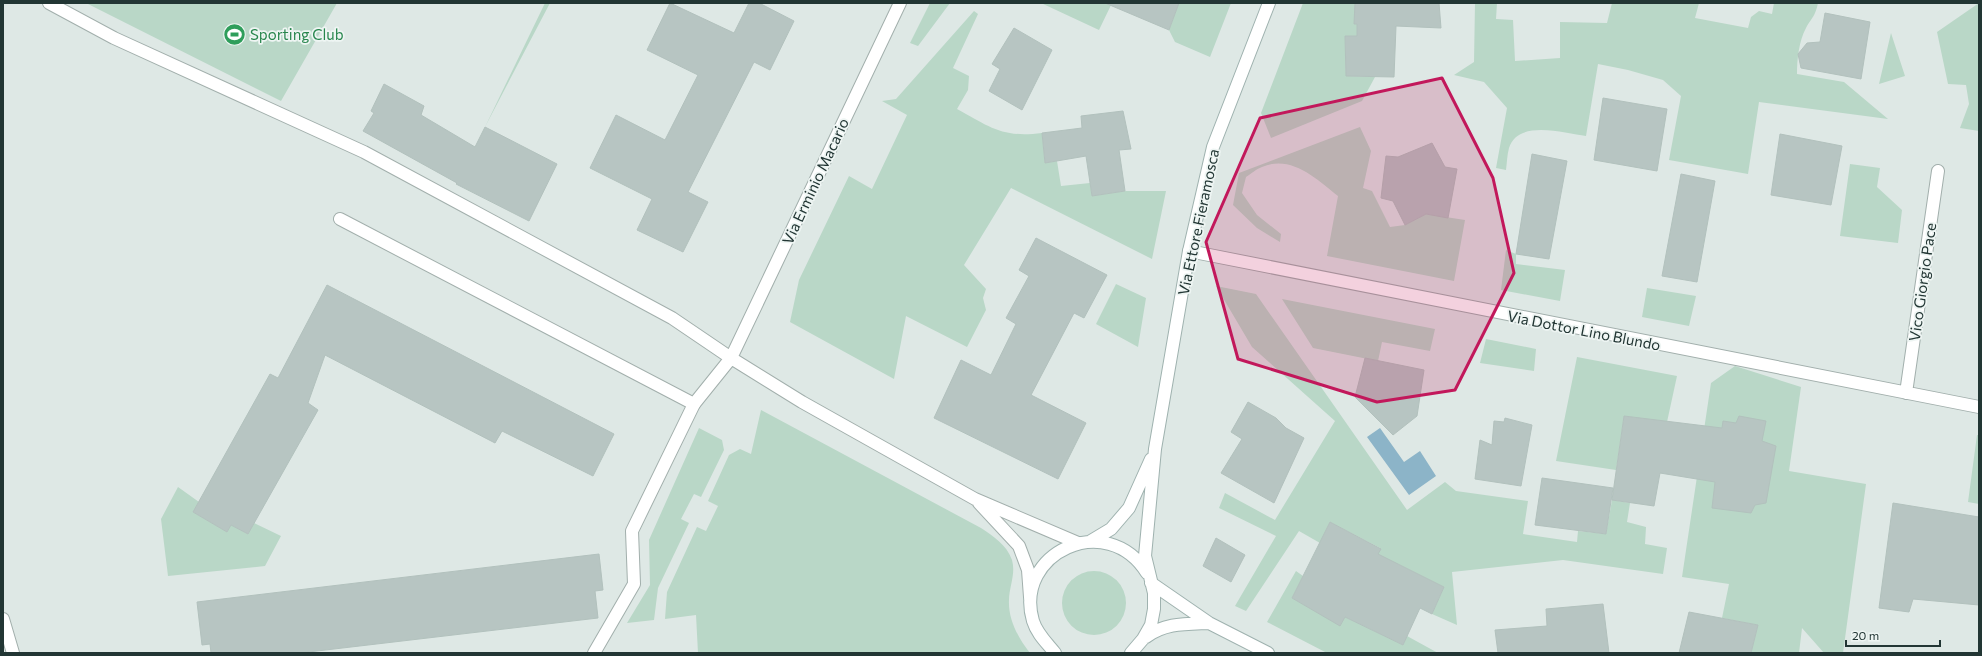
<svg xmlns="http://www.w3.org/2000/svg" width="1982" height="656" font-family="Commissioner,sans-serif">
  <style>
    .green { fill: #b9d7c7 }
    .water { fill: #8cb4c8 }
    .building { fill: #b7c5c2; stroke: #b2c1bd }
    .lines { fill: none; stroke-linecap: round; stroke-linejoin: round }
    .service-casing { stroke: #a2afac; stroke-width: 14 }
    .minor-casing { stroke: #a2afac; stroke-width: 14 }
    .secondary-casing { stroke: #9fb2af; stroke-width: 14 }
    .service { stroke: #fff; stroke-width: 12 }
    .minor { stroke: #fff; stroke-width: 12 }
    .secondary { stroke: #fff; stroke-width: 12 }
    .marked { fill: #c2185b; fill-opacity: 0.2; stroke: #c2185b; stroke-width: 3; stroke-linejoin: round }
    .labels { text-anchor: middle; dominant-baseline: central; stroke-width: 3.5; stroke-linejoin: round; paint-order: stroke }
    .leisure-label { font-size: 15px; fill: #27864d; stroke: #eef5f3; text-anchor: start }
    .street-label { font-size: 15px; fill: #223634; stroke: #eef5f3 }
  </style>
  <rect width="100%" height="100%" fill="#dee8e5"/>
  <path class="green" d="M 86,3 L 337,3 L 281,101 Z
    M 545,3 L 550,3 L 485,127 Z
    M 930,3 L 950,3 L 918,46 L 910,43 Z
    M 1041,3 L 1112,3 L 1099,30 Z
    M 1179,3 L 1231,3 L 1210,57 L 1175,42 L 1169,30 Z
    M 1303,3 L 1381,3 L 1357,16 L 1357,36 L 1345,37 L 1346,76 L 1375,77 L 1362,101 L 1271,138 L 1261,113 Z
    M 1475,3 L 1497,3 L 1496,19 L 1513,20 L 1515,61 L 1560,58 L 1560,22 L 1607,23 L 1612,3 L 1699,3 L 1695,18 L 1748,28 L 1751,17 L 1759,11 L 1772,14 L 1774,3 L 1818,3 C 1815,17 1812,17 1806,28 C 1799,41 1797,59 1797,74 L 1844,82 L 1888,119 L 1759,102 L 1748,174 L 1669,160 L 1681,96 L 1663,80 L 1628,70 L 1598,64 L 1586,136 C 1564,133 1518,119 1509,148 C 1507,155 1507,163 1506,170 L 1496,168 L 1507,108 L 1484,82 L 1454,75 L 1474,62 Z
    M 1979,3 L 1979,131 L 1960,128 L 1969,104 L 1966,85 L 1948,84 L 1937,32 Z
    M 974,11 L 978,14 L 953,68 L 969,76 L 968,90 L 957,109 C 990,127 1002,138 1042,133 L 1045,163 L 1057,161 L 1061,186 L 1090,183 L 1092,196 L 1125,191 L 1166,191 L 1152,259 L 1011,188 L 964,265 L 986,289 L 983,298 L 986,310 L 967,347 L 906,316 L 894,379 L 790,322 L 799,280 L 849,176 L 872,189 L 907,115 L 882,101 L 896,99 Z
    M 1891,33 L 1905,76 L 1879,84 Z
    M 1360,127 L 1371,151 L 1363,188 L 1372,191 L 1390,227 L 1405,225 L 1426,214 L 1465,220 L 1454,281 L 1327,256 L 1338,196 C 1317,179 1291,154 1262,167 C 1256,169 1251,174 1246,177 L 1242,193 L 1257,215 L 1281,234 L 1280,242 L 1257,228 L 1233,205 L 1239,173 Z
    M 1850,164 L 1880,168 L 1877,187 L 1902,210 L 1898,243 L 1840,236 Z
    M 1506,250 L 1516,254 L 1516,264 L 1565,270 L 1560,301 L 1501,290 Z
    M 1116,284 L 1146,298 L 1138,347 L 1096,324 Z
    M 1216,286 L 1256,294 L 1407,510 L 1445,482 L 1456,491 L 1528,501 L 1523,534 L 1577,542 L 1578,531 L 1606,534 L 1612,500 L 1630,503 L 1627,522 L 1646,527 L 1645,544 L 1667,548 L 1663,574 L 1563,560 L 1452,572 L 1457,625 L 1432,614 L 1444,587 L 1398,564 L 1391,577 L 1372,565 L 1380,548 L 1330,522 L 1320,543 L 1299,531 L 1246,611 L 1235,606 L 1276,536 L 1219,508 L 1225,493 L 1275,520 L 1335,421 L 1252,347 Z
    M 1647,288 L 1696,296 L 1689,326 L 1642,317 Z
    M 1282,299 L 1435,329 L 1430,351 L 1382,342 L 1378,361 L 1313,348 Z
    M 1486,339 L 1536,349 L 1534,371 L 1480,363 Z
    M 1577,357 L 1677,376 L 1667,422 L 1624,416 L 1616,470 L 1556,461 Z
    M 1735,366 L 1801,387 L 1789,471 L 1866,484 L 1843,653 L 1824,653 L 1802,628 L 1799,653 L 1751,653 L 1758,625 L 1722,618 L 1729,584 L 1682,577 L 1711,383 Z
    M 761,410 L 981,528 C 993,536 1007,545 1012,560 C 1016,574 1009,587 1009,600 C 1008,619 1018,638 1030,653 L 698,653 L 696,615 L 665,619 L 667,592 L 697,527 L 706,531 L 718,506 L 708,501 L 729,455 L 740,449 L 751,454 Z
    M 699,428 L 722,440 L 724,450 L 701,497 L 694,494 L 681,519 L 689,523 L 658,588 L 654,620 L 627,623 L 650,585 L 649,540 Z
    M 1977,435 L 1979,435 L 1979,504 L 1968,502 Z
    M 178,487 L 199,502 L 193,512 L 227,532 L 231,525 L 248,534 L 254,523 L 281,536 L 265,566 L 168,576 L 161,519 Z
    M1062 603a32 32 0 1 1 64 0a32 32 0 1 1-64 0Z
    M 1296,571 L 1303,576 L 1292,598 L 1340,625 L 1345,617 L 1403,645 L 1407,636 L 1438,653 L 1327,653 L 1267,622 Z"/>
  <path class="water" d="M 1380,428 L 1404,462 L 1420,451 L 1436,476 L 1409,495 L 1367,437 Z"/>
  <path class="building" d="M 670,3 L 734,33 L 749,3 L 759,3 L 794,21 L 770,70 L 754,62 L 688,192 L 708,202 L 683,252 L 637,230 L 652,199 L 590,168 L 616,115 L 665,140 L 698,75 L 647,50 Z
    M 1105,3 L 1179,3 L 1169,30 Z
    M 1355,3 L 1439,3 L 1441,28 L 1396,26 L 1394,77 L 1346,76 L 1345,36 L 1357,36 L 1357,24 L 1354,24 Z
    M 1825,13 L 1870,22 L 1861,79 L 1801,68 L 1798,54 L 1807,43 L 1820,42 Z
    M 1014,28 L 1052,50 L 1022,110 L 989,91 L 1000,69 L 992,64 Z
    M 384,84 L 424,106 L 421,115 L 475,147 L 485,127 L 557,164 L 529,221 L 456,184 L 457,183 L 363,131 L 374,113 L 371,111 Z
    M 1603,98 L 1667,109 L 1657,171 L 1594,160 Z
    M 1123,111 L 1131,149 L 1119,150 L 1125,191 L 1092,196 L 1086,156 L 1045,163 L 1042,133 L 1082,128 L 1081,116 Z
    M 1780,134 L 1842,146 L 1831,205 L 1771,195 Z
    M 1432,143 L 1445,167 L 1457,169 L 1448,218 L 1426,214 L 1405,225 L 1393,201 L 1381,198 L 1386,156 L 1398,157 Z
    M 1532,154 L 1567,161 L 1549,259 L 1516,254 Z
    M 1681,174 L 1715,181 L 1697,282 L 1662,276 Z
    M 1036,238 L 1107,275 L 1084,318 L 1074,313 L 1031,395 L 1086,423 L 1058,479 L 934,418 L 961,360 L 991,375 L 1016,324 L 1006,318 L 1029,276 L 1019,270 Z
    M 327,285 L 614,434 L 593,476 L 502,431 L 495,443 L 325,355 L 308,403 L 318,410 L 248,534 L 231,525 L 227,532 L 193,512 L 270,374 L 278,378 Z
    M 1365,358 L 1424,370 L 1417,416 L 1393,435 L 1355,397 Z
    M 1248,402 L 1276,418 L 1286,428 L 1304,438 L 1274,503 L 1221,473 L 1242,439 L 1231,432 Z
    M 1624,416 L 1722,428 L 1723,421 L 1736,423 L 1739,416 L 1766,421 L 1762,441 L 1776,446 L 1766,503 L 1755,505 L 1751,513 L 1712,508 L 1715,482 L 1660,473 L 1654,506 L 1612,500 Z
    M 1505,418 L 1532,425 L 1521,486 L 1475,479 L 1480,440 L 1492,445 L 1494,421 L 1504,422 Z
    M 1542,478 L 1613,488 L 1606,534 L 1535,525 Z
    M 1893,503 L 1979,517 L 1979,605 L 1913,599 L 1909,612 L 1879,608 Z
    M 1330,522 L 1381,549 L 1378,554 L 1444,587 L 1432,614 L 1420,608 L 1403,645 L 1345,617 L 1340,626 L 1292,598 Z
    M 1216,538 L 1245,555 L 1231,582 L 1203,566 Z
    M 599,554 L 603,590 L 595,591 L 598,618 L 300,653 L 211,653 L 210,644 L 202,645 L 197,602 Z
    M 1603,604 L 1609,653 L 1498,653 L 1495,630 L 1547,626 L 1546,609 Z
    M 1689,612 L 1758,625 L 1751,653 L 1679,653 Z"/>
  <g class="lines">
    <defs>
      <path id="service" d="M 594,653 L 634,584 L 632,531 L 694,404"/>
      <path id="minor" d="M 49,3 L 114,38 L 364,152 L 672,318 L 731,358 L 802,402 L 975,499 L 1078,543
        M 340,219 L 694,404 L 731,358 L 900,3
        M 1189,251 L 1979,407
        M 1906,393 L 1938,171
        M 979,503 L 1019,546 L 1028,570 L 1030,597
        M 3,619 L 13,653"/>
      <path id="secondary" d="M 1091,541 L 1111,529 L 1129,508 L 1151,459
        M 1151,583 L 1209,623 L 1268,653
        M 1146,637 C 1165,623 1185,624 1209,623
        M 1055,653 C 1047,643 1037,634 1033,621 C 1013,553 1107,509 1147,573
        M 1131,653 L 1143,639 L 1151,625 L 1154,609 L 1154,593 L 1145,556 L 1155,449 L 1189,251 L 1213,147 L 1269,3"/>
    </defs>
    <use href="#service" class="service-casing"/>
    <use href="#minor" class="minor-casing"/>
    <use href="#secondary" class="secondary-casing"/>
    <use href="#service" class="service"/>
    <use href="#minor" class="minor"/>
    <use href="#secondary" class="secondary"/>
  </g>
  <path class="marked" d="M 1442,78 L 1493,178 L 1514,273 L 1455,390 L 1377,402 L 1238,359 L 1206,242 L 1260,118 Z"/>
  <defs>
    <symbol id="stadium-disc" viewBox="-11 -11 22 22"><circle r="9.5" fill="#2e9e5b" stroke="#eef5f3"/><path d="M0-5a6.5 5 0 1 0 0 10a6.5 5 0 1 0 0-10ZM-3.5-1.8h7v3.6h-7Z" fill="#fff"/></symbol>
  </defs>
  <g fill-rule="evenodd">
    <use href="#stadium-disc" x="222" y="22" width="25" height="25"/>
  </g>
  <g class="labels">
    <g class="leisure-label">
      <text x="250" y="34">Sporting Club</text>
    </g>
    <g class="street-label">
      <text transform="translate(815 181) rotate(-65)">Via Erminio Macario</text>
      <text transform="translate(1198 222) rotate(-78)">Via Ettore Fieramosca</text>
      <text transform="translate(1922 282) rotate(-82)">Vico Giorgio Pace</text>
      <text transform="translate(1584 330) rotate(11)">Via Dottor Lino Blundo</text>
    </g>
  </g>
  <rect width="1982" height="656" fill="none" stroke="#223634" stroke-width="8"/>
  <path d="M1846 640v6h94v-6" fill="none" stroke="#223634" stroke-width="2"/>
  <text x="1852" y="640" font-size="12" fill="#223634" stroke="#eef5f3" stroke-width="3" paint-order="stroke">20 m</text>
</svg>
